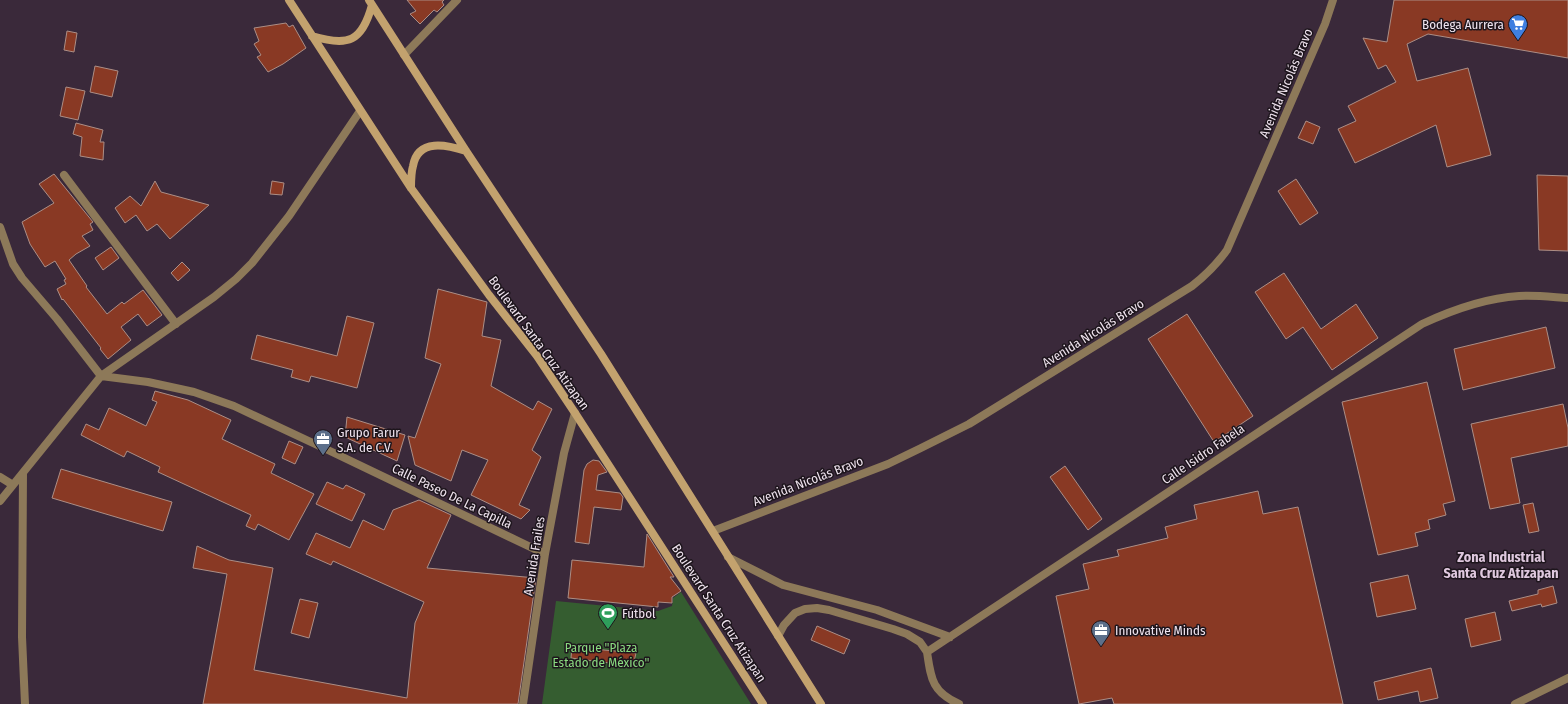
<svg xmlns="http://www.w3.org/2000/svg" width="1568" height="704" font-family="'Fira Sans Condensed',sans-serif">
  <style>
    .green { fill: #355d30 }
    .building { fill: #893924; stroke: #ac8e86 }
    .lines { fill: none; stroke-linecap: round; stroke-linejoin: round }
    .minor { stroke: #8d7959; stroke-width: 8 }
    .secondary { stroke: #c3a26e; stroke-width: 8 }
    .labels { text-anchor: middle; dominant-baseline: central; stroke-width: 3; stroke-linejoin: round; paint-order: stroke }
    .poi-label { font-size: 13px; fill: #efe3ee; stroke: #1d151c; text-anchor: start }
    .street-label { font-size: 13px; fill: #efe3ee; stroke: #1d151c }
    .park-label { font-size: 13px; fill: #8ada80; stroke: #1d151c }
    .neighbourhood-label { font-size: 14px; font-weight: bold; fill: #dfc8de; stroke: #1d151c }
  </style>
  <rect width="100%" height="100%" fill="#3a293a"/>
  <path class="green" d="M 681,592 L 751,704 L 542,704 L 556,601 L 658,611 L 672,606 L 673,598 Z"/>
  <path class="building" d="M 407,0 L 444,0 L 442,2 L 444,5 L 437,12 L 434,10 L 420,24 L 410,14 L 416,11 Z
    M 1394,0 L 1568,0 L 1568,58 L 1428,34 L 1407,44 L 1417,81 L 1468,68 L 1491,155 L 1447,167 L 1436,125 L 1355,163 L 1338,129 L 1356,121 L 1348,106 L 1396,82 L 1386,65 L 1378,69 L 1363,38 L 1387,42 Z
    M 286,23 L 289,27 L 293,25 L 306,48 L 283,64 L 268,72 L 257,57 L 261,55 L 254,44 L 259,41 L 254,28 Z
    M 67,31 L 77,33 L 74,52 L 64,50 Z
    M 95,66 L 118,71 L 112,97 L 90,92 Z
    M 66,87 L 85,91 L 78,120 L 60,116 Z
    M 1306,121 L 1320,127 L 1313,144 L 1298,138 Z
    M 76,123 L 103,130 L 100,142 L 104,142 L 103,160 L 80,156 L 82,137 L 73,134 Z
    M 54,174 L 93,222 L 90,224 L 93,230 L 82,236 L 90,246 L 76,254 L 69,260 L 87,286 L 86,287 L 107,314 L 122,302 L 124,304 L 143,290 L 162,315 L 147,326 L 138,314 L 121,327 L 131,340 L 108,359 L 100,349 L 101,348 L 63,299 L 62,300 L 57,289 L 66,284 L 64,280 L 66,279 L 55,261 L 45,267 L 30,244 L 22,222 L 54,203 L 39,184 Z
    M 1537,175 L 1568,176 L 1568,251 L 1539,250 Z
    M 1296,179 L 1318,213 L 1300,225 L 1278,191 Z
    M 155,181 L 161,192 L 209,205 L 170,239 L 157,224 L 147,231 L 136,215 L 125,223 L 115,208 L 130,196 L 141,206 Z
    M 272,181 L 284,183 L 282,195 L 270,194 Z
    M 111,247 L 119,258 L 103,270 L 95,258 Z
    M 182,262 L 190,270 L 178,281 L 171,273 Z
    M 1284,273 L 1321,329 L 1356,304 L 1378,338 L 1332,370 L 1303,327 L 1286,339 L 1255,292 Z
    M 438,289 L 487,302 L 482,336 L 501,340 L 491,386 L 533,410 L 538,401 L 552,409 L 532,450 L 541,457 L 519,505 L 530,510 L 521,519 L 471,495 L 488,460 L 462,450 L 451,481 L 415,465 L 408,436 L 415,438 L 441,364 L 425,358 Z
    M 1187,314 L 1253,416 L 1214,442 L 1148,339 Z
    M 347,316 L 374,323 L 357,388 L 311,376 L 309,382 L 291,377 L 293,370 L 251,359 L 257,335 L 337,356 Z
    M 1546,327 L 1555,368 L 1463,390 L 1454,349 Z
    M 1427,382 L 1455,501 L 1443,504 L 1446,515 L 1428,520 L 1430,529 L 1415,533 L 1418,546 L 1378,555 L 1342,402 Z
    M 155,391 L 188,400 L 231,420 L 222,439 L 275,464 L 271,473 L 314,494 L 289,540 L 258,524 L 255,530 L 246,526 L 251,515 L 158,472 L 160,467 L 127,451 L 124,457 L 81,435 L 86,424 L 99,430 L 109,408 L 146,426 L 157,402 L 152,400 Z
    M 1563,404 L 1568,428 L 1568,446 L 1511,458 L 1520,503 L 1490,509 L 1471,424 Z
    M 347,417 L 405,435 L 397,461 L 345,437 Z
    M 289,441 L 303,447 L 295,464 L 282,458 Z
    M 593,460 L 599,461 L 607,472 L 598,475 L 596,490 L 620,493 L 623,497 L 621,510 L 594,507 L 589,544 L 575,542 L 584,470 L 587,464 Z
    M 1065,466 L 1102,519 L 1088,530 L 1050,477 Z
    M 61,469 L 172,502 L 163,531 L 52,498 Z
    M 327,482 L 343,489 L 346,485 L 365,494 L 352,521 L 316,504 Z
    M 1258,491 L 1263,514 L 1298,507 L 1343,704 L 1114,704 L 1112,698 L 1079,704 L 1056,596 L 1089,589 L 1083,564 L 1119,556 L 1117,550 L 1168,538 L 1165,527 L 1197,519 L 1194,505 Z
    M 419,500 L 451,515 L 427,568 L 536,578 L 518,704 L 203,704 L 227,574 L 193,568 L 197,546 L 229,560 L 273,568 L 254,670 L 407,698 L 415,623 L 424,602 L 333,561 L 331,565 L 306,554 L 316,533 L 350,548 L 363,520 L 384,530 L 393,510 Z
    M 1533,503 L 1539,531 L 1529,533 L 1523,505 Z
    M 647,534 L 674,577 L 670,577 L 681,591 L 672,597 L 672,603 L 658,602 L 658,607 L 568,598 L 572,560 L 644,567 Z
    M 1408,575 L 1416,609 L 1377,617 L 1370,583 Z
    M 1553,586 L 1557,603 L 1542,607 L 1541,604 L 1512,611 L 1509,601 L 1538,594 L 1538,590 Z
    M 300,599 L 318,603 L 309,638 L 291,633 Z
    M 1495,612 L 1501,640 L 1471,647 L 1465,619 Z
    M 817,626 L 850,640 L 844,654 L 811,640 Z
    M 572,647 L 636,653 L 633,666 L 571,658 Z
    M 1431,668 L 1438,698 L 1420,702 L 1418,691 L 1378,700 L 1374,682 Z"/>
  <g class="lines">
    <path class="minor" d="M 404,55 L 457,0
      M 64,175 L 176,324
      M 0,227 L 13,264 L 22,278 L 57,319 L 101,376
      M 101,376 L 148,382 L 194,392 L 234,406 L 330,451 L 545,554
      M 23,473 L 22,637 L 25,704
      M 0,477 L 13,485
      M 0,501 L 101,376 L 214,297 L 236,279 L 252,263 L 289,216 L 360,111
      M 713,531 L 888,464 L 921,448 L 969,424 L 1192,286 C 1206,275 1217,264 1227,250 L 1325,24 L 1333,0
      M 728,557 L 783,585 L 877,610 L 950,637
      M 778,636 L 784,625 L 795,613 L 805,609 L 817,608 L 829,610 L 893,629 L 907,634 L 920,642 L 927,652
      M 927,652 L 1422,324 C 1452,310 1485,298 1519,296 C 1535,295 1552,297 1568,298
      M 927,652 C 931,679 932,692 959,704
      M 523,704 L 545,554 L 564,453 L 575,413
      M 1515,704 L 1568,678"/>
    <path class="secondary" d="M 289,0 L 411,188 L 489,295 L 537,356 L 575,413 L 763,704
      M 369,0 L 466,151 L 601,354 L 821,704
      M 312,36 C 348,47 362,42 372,5
      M 411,188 C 411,180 411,173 413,166 C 418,138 447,145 466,151"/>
  </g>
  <defs>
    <symbol id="supermarket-pin" viewBox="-11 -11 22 30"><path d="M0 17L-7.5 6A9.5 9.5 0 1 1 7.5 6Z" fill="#3f7fe0" stroke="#1d151c"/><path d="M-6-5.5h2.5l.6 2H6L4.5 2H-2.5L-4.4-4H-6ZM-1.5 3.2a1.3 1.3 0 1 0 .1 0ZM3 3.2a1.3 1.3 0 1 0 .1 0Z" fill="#fff"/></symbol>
    <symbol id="office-pin" viewBox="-11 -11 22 30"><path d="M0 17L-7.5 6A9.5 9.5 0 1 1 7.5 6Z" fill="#5c6f8a" stroke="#1d151c"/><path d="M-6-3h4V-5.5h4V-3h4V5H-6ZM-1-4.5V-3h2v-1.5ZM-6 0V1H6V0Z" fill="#fff"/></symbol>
    <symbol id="stadium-pin" viewBox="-11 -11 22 30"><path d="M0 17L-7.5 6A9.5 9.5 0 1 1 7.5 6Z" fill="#2e9e5b" stroke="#1d151c"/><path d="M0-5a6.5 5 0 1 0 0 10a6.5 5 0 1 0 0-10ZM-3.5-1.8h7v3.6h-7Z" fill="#fff"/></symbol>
  </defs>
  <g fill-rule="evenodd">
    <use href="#supermarket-pin" x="1507" y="13" width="22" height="30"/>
    <use href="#office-pin" x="312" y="428" width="22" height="30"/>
    <use href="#stadium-pin" x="597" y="602" width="22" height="30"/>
    <use href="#office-pin" x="1090" y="619" width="22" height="30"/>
  </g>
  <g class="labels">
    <g class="poi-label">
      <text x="1504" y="24" text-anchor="end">Bodega Aurrera</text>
      <text x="337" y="432">Grupo Farur<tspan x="337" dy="15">S.A. de C.V.</tspan></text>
      <text x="622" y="613">Fútbol</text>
      <text x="1115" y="630">Innovative Minds</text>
    </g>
    <g class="street-label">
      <text transform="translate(1286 83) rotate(-67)">Avenida Nicolás Bravo</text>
      <text transform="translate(1093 333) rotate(-32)">Avenida Nicolás Bravo</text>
      <text transform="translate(539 343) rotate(54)">Boulevard Santa Cruz Atizapan</text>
      <text transform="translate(1203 454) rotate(-34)">Calle Isidro Fabela</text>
      <text transform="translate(808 481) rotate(-21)">Avenida Nicolás Bravo</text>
      <text transform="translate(452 496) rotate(26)">Calle Paseo De La Capilla</text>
      <text transform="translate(534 556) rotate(-81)">Avenida Frailes</text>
      <text transform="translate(719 613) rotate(57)">Boulevard Santa Cruz Atizapan</text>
    </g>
    <g class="park-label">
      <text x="601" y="647">Parque "Plaza<tspan x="601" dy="15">Estado de México"</tspan></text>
    </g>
    <g class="neighbourhood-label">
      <text x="1501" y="557">Zona Industrial<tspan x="1501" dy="16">Santa Cruz Atizapan</tspan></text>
    </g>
  </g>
</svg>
